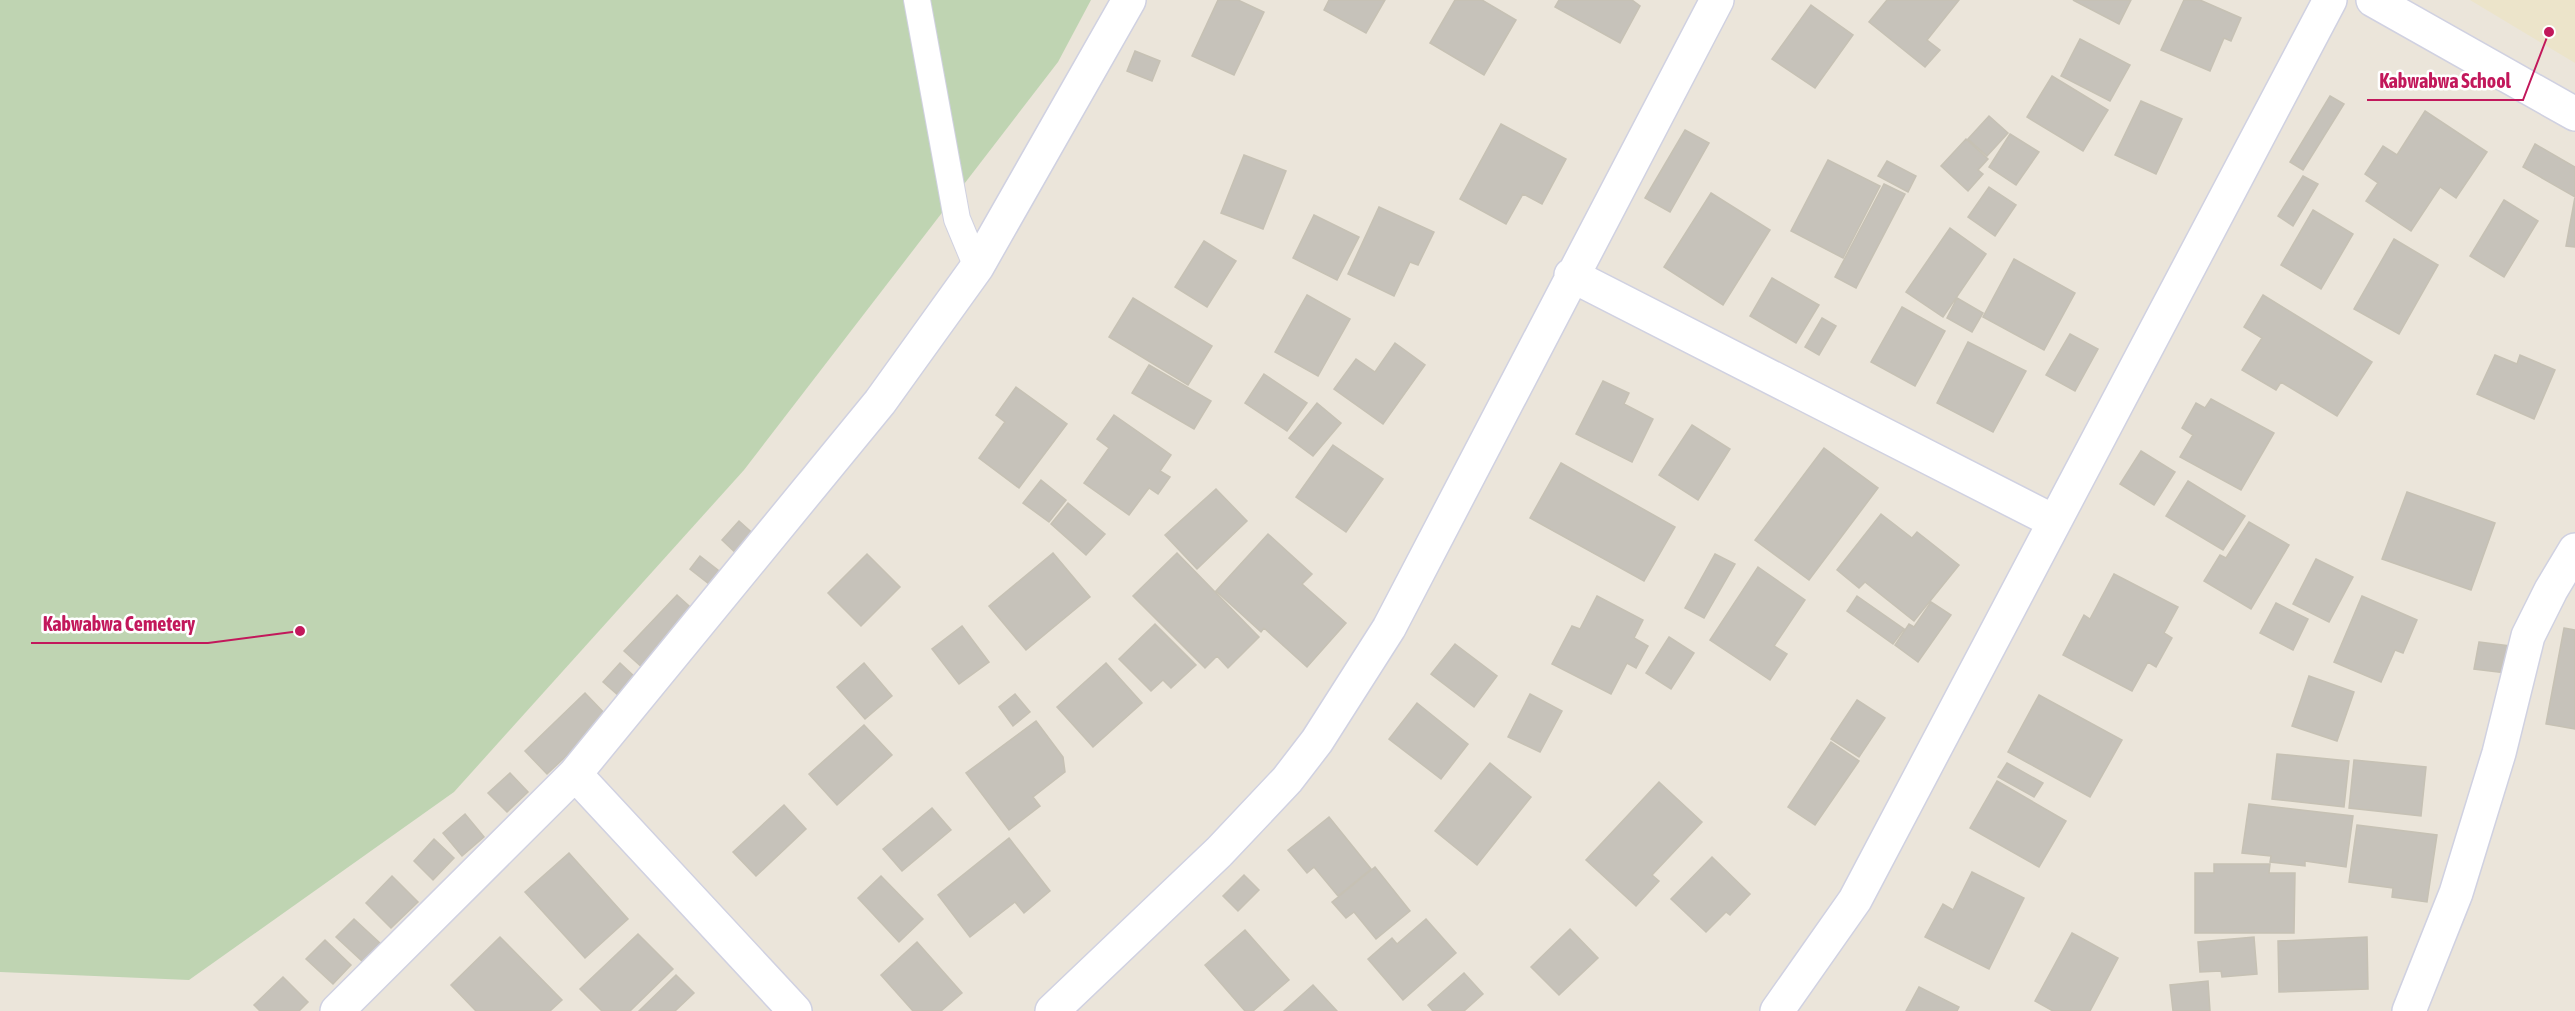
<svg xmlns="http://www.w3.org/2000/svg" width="2575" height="1011" font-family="'Asap Condensed',sans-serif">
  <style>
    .education { fill: #ece4ca }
    .cemetery { fill: #bfd4b2 }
    .building { fill: #c6c2ba; stroke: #c6c1b4; stroke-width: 1.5 }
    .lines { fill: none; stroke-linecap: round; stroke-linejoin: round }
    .lane-casing { stroke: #d0d1e1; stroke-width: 28 }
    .street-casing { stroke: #d0d1e1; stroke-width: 36 }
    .lane { stroke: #fff; stroke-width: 26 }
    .street { stroke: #fff; stroke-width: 33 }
    .leader { fill: none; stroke: #c2185b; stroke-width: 2 }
    .callout-dot { fill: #c2185b; stroke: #fff; stroke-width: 2 }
    .callout-label { font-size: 20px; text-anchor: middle; font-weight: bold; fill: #c2185b; stroke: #fff; stroke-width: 5; stroke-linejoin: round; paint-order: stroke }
  </style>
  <rect width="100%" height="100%" fill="#ebe5da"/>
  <path class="education" d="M 2470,0 L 2575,0 L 2575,63 Z"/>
  <path class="cemetery" d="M 0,0 L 1091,0 L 1058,62 L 744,470 L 454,792 L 189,980 L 0,972 Z"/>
  <path class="building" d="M 1218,0 L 1238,0 L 1264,12 L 1234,75 L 1192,56 Z
    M 1329,0 L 1385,0 L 1366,33 L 1324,10 Z
    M 1455,0 L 1482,0 L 1516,20 L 1484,75 L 1430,43 Z
    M 1559,0 L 1632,0 L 1640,6 L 1620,43 L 1555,7 Z
    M 1887,0 L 1959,0 L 1927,40 L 1940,50 L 1925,67 L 1869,22 Z
    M 2073,0 L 2131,0 L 2119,24 Z
    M 2184,0 L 2200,0 L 2241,18 L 2231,41 L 2224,38 L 2210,71 L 2161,50 Z
    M 1811,5 L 1853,35 L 1815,88 L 1772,59 Z
    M 2080,39 L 2130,65 L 2110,101 L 2061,76 Z
    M 1135,51 L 1160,61 L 1152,81 L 1127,71 Z
    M 2052,76 L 2108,110 L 2083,151 L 2027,117 Z
    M 2330,96 L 2344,104 L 2303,170 L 2290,162 Z
    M 2141,101 L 2182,119 L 2156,174 L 2115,155 Z
    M 2425,111 L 2487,152 L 2456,198 L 2440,187 L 2411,231 L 2366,201 L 2378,183 L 2365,174 L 2383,146 L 2397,155 Z
    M 1989,116 L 2008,133 L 1987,156 L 1968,139 Z
    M 1501,124 L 1566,159 L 1542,204 L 1523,194 L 1506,224 L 1460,199 Z
    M 1685,130 L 1709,143 L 1670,212 L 1645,198 Z
    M 2010,134 L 2039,152 L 2016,185 L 1989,167 Z
    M 1966,139 L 1988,159 L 1978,170 L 1983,174 L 1968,191 L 1941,166 Z
    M 2535,144 L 2575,167 L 2575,197 L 2523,167 Z
    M 1244,155 L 1286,171 L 1263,229 L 1221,213 Z
    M 1828,160 L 1880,186 L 1843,258 L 1791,231 Z
    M 1887,161 L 1916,176 L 1908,192 L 1878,176 Z
    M 2303,176 L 2318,184 L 2293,226 L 2278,216 Z
    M 1884,184 L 1905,194 L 1856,288 L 1835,277 Z
    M 1989,187 L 2016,205 L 1995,236 L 1968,217 Z
    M 1711,193 L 1770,230 L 1723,305 L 1664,267 Z
    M 2575,197 L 2575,247 L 2566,246 Z
    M 2504,200 L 2538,221 L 2504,277 L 2470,256 Z
    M 1379,207 L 1434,232 L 1418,265 L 1410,262 L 1394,296 L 1348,274 Z
    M 2313,210 L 2353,234 L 2321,289 L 2281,265 Z
    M 1314,215 L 1359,237 L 1337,280 L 1293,258 Z
    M 1950,228 L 1986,254 L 1943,317 L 1906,292 Z
    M 2394,239 L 2438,265 L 2399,334 L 2354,309 Z
    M 1204,241 L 1236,261 L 1207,307 L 1175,287 Z
    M 2014,259 L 2075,293 L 2044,350 L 1983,317 Z
    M 1772,278 L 1819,305 L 1796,343 L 1750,316 Z
    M 1307,295 L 1350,319 L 1318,376 L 1275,352 Z
    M 2263,295 L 2372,362 L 2337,416 L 2281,382 L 2276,390 L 2242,370 L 2262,338 L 2244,327 Z
    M 1133,298 L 1212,346 L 1188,385 L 1109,337 Z
    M 1957,298 L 1983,313 L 1972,332 L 1947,318 Z
    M 1902,307 L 1945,331 L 1915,386 L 1871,362 Z
    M 1822,318 L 1836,326 L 1819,355 L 1805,347 Z
    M 2070,334 L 2098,349 L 2075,391 L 2046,375 Z
    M 1968,342 L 2026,371 L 1993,432 L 1937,403 Z
    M 1395,343 L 1425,365 L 1383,424 L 1334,389 L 1356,359 L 1375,372 Z
    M 2495,355 L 2517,364 L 2520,355 L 2555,370 L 2534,419 L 2477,394 Z
    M 1149,365 L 1211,401 L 1194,429 L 1132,393 Z
    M 1264,374 L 1307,403 L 1287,431 L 1245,403 Z
    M 1603,381 L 1629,393 L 1624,404 L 1653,419 L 1632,462 L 1576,434 Z
    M 1016,387 L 1067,424 L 1019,488 L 979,458 L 1005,422 L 996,415 Z
    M 2211,399 L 2274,433 L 2241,490 L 2180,457 L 2193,435 L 2182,428 L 2196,403 L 2205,408 Z
    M 1317,403 L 1341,423 L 1313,456 L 1289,438 Z
    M 1114,415 L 1171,455 L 1160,471 L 1170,477 L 1158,494 L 1149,488 L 1129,515 L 1084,483 L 1109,448 L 1097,439 Z
    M 1692,425 L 1730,449 L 1698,500 L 1659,475 Z
    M 1333,445 L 1383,479 L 1346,532 L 1296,497 Z
    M 1824,448 L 1878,488 L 1809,580 L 1755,540 Z
    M 2141,451 L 2175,472 L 2154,505 L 2120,484 Z
    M 1561,463 L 1675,527 L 1644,581 L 1530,518 Z
    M 1041,480 L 1066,500 L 1049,522 L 1023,503 Z
    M 2188,481 L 2245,516 L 2223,550 L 2166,516 Z
    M 1216,489 L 1247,521 L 1197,569 L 1165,535 Z
    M 2407,492 L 2495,523 L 2471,590 L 2382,559 Z
    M 1068,503 L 1105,534 L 1086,555 L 1051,524 Z
    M 1881,514 L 1912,538 L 1917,532 L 1959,565 L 1914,621 L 1865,582 L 1859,588 L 1837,570 Z
    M 739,521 L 758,538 L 740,557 L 722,540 Z
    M 2249,522 L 2289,545 L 2251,609 L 2204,581 L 2220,555 L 2226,558 Z
    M 1268,534 L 1312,574 L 1302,584 L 1346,623 L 1307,667 L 1264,628 L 1261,632 L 1216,591 Z
    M 1053,553 L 1090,597 L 1026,650 L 989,606 Z
    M 1177,553 L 1259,637 L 1228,668 L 1217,656 L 1205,668 L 1133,596 Z
    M 867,554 L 900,587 L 861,626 L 828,593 Z
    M 1715,554 L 1735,564 L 1704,618 L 1685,608 Z
    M 700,556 L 719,571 L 709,584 L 690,569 Z
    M 2316,559 L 2353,577 L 2329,622 L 2293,604 Z
    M 1758,567 L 1805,600 L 1774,646 L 1787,654 L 1770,680 L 1710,640 Z
    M 2114,574 L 2178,607 L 2164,633 L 2172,638 L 2156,667 L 2148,662 L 2132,691 L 2063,655 L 2084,615 L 2090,619 Z
    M 677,595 L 699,615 L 645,670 L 624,651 Z
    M 1597,596 L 1643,620 L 1634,638 L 1648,646 L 1636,668 L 1627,663 L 1611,694 L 1552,664 L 1572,626 L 1580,629 Z
    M 1857,596 L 1904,629 L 1893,644 L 1847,611 Z
    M 2362,596 L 2417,620 L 2403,653 L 2395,650 L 2381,682 L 2334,662 Z
    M 1931,602 L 1951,615 L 1918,662 L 1895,645 L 1909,624 L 1914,627 Z
    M 2276,603 L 2308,619 L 2293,650 L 2260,633 Z
    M 1155,624 L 1196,665 L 1171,688 L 1163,680 L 1151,691 L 1119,659 Z
    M 962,626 L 989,662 L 959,684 L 932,649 Z
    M 2564,628 L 2575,630 L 2575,729 L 2546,724 Z
    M 1669,637 L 1694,653 L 1671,689 L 1646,673 Z
    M 2479,642 L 2510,646 L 2506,673 L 2474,669 Z
    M 1455,644 L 1497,676 L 1474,707 L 1431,674 Z
    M 620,663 L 635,677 L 619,696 L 603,682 Z
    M 864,663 L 892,696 L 865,719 L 837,687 Z
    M 1106,663 L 1142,703 L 1093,747 L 1057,707 Z
    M 2309,676 L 2354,692 L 2337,741 L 2292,726 Z
    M 585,693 L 608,717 L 547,774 L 525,751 Z
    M 1015,694 L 1030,712 L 1013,726 L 999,707 Z
    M 1530,694 L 1562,711 L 1540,752 L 1508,737 Z
    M 2039,695 L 2122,740 L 2090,797 L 2008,752 Z
    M 1857,700 L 1885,718 L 1859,757 L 1831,739 Z
    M 1417,703 L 1468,744 L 1441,779 L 1389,739 Z
    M 1036,721 L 1063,757 L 1065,772 L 1033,797 L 1040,806 L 1009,830 L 966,773 Z
    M 864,725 L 892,755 L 837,805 L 809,774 Z
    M 1831,742 L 1859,761 L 1815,825 L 1788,807 Z
    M 2277,754 L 2349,761 L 2344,807 L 2272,799 Z
    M 2354,760 L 2426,767 L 2421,816 L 2349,808 Z
    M 1490,763 L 1531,797 L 1477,865 L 1435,831 Z
    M 2007,763 L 2043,783 L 2034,797 L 1998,777 Z
    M 510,773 L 528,792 L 507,812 L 488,793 Z
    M 1997,781 L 2066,821 L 2039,867 L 1970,828 Z
    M 1659,782 L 1702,822 L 1652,875 L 1659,881 L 1636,906 L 1586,860 Z
    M 2249,804 L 2353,816 L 2346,867 L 2305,861 L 2305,866 L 2270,862 L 2271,856 L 2242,853 Z
    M 784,805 L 806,829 L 756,876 L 733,852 Z
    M 932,808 L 951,830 L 902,871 L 883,849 Z
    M 465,814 L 484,837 L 462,856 L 443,833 Z
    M 1329,817 L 1371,869 L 1338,896 L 1314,867 L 1307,873 L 1288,850 Z
    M 2357,825 L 2437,835 L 2427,902 L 2392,897 L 2393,888 L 2349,882 Z
    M 1009,838 L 1050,891 L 1024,913 L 1015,902 L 970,937 L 938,895 Z
    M 434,839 L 454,858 L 433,880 L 414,861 Z
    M 569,853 L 628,919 L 585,958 L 525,892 Z
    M 1712,857 L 1750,894 L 1730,915 L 1726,912 L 1706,932 L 1671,899 Z
    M 2214,864 L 2270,864 L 2269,873 L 2295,873 L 2294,933 L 2195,933 L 2195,873 L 2214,873 Z
    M 1375,867 L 1410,911 L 1376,939 L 1354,912 L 1346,918 L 1332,902 Z
    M 1972,872 L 2024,898 L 1989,969 L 1925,937 L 1943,904 L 1953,910 Z
    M 1244,875 L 1259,890 L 1238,911 L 1223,896 Z
    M 392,876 L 418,902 L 391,928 L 366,903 Z
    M 881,876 L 923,919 L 899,942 L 858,898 Z
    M 354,919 L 381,944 L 363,962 L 336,937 Z
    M 1426,919 L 1456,953 L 1403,1000 L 1368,959 L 1392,938 L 1397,944 Z
    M 1570,929 L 1598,958 L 1559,995 L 1531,967 Z
    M 1245,930 L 1289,980 L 1253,1011 L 1245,1011 L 1205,965 Z
    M 2072,933 L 2118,958 L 2090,1011 L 2053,1011 L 2035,1001 Z
    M 638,934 L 673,969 L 630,1011 L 602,1011 L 580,989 Z
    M 500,937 L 562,1000 L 550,1011 L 476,1011 L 451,985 Z
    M 2254,937 L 2257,974 L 2222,977 L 2221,971 L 2200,972 L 2198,942 Z
    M 2367,937 L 2368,989 L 2279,992 L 2278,941 Z
    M 325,940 L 351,965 L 333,984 L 306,959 Z
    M 917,942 L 962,993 L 941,1011 L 913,1011 L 881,975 Z
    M 1464,973 L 1483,994 L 1464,1011 L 1433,1011 L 1428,1005 Z
    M 676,975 L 694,993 L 675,1011 L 639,1011 Z
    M 283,977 L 308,1002 L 299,1011 L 260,1011 L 254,1005 Z
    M 2208,981 L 2210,1011 L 2173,1011 L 2170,985 Z
    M 1313,985 L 1337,1011 L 1284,1011 Z
    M 1919,987 L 1959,1007 L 1957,1011 L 1906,1011 Z"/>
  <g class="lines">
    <defs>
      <path id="lane" d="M 917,0 L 957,219 L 977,267"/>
      <path id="street" d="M 2373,0 L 2575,114
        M 1571,275 L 2053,521
        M 575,774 L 795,1011
        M 337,1011 L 575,774 L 880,402 L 977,267 L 1129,0
        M 1052,1011 L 1219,852 L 1287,780 L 1317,741 L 1389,628 L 1717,0
        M 1777,1011 L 1855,900 L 2330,0
        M 2409,1011 L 2456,893 L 2499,753 L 2528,636 L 2551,590 L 2575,550"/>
    </defs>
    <use href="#lane" class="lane-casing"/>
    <use href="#street" class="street-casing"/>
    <use href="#lane" class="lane"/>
    <use href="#street" class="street"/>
  </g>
  <path class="leader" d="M2549 32L2523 100H2367M300 631L208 643H31"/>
  <g class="callout-dot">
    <circle cx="2549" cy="32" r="6"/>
    <circle cx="300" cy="631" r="6"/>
  </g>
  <g class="callout-label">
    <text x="2445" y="88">Kabwabwa School</text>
    <text x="119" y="631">Kabwabwa Cemetery</text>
  </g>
</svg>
